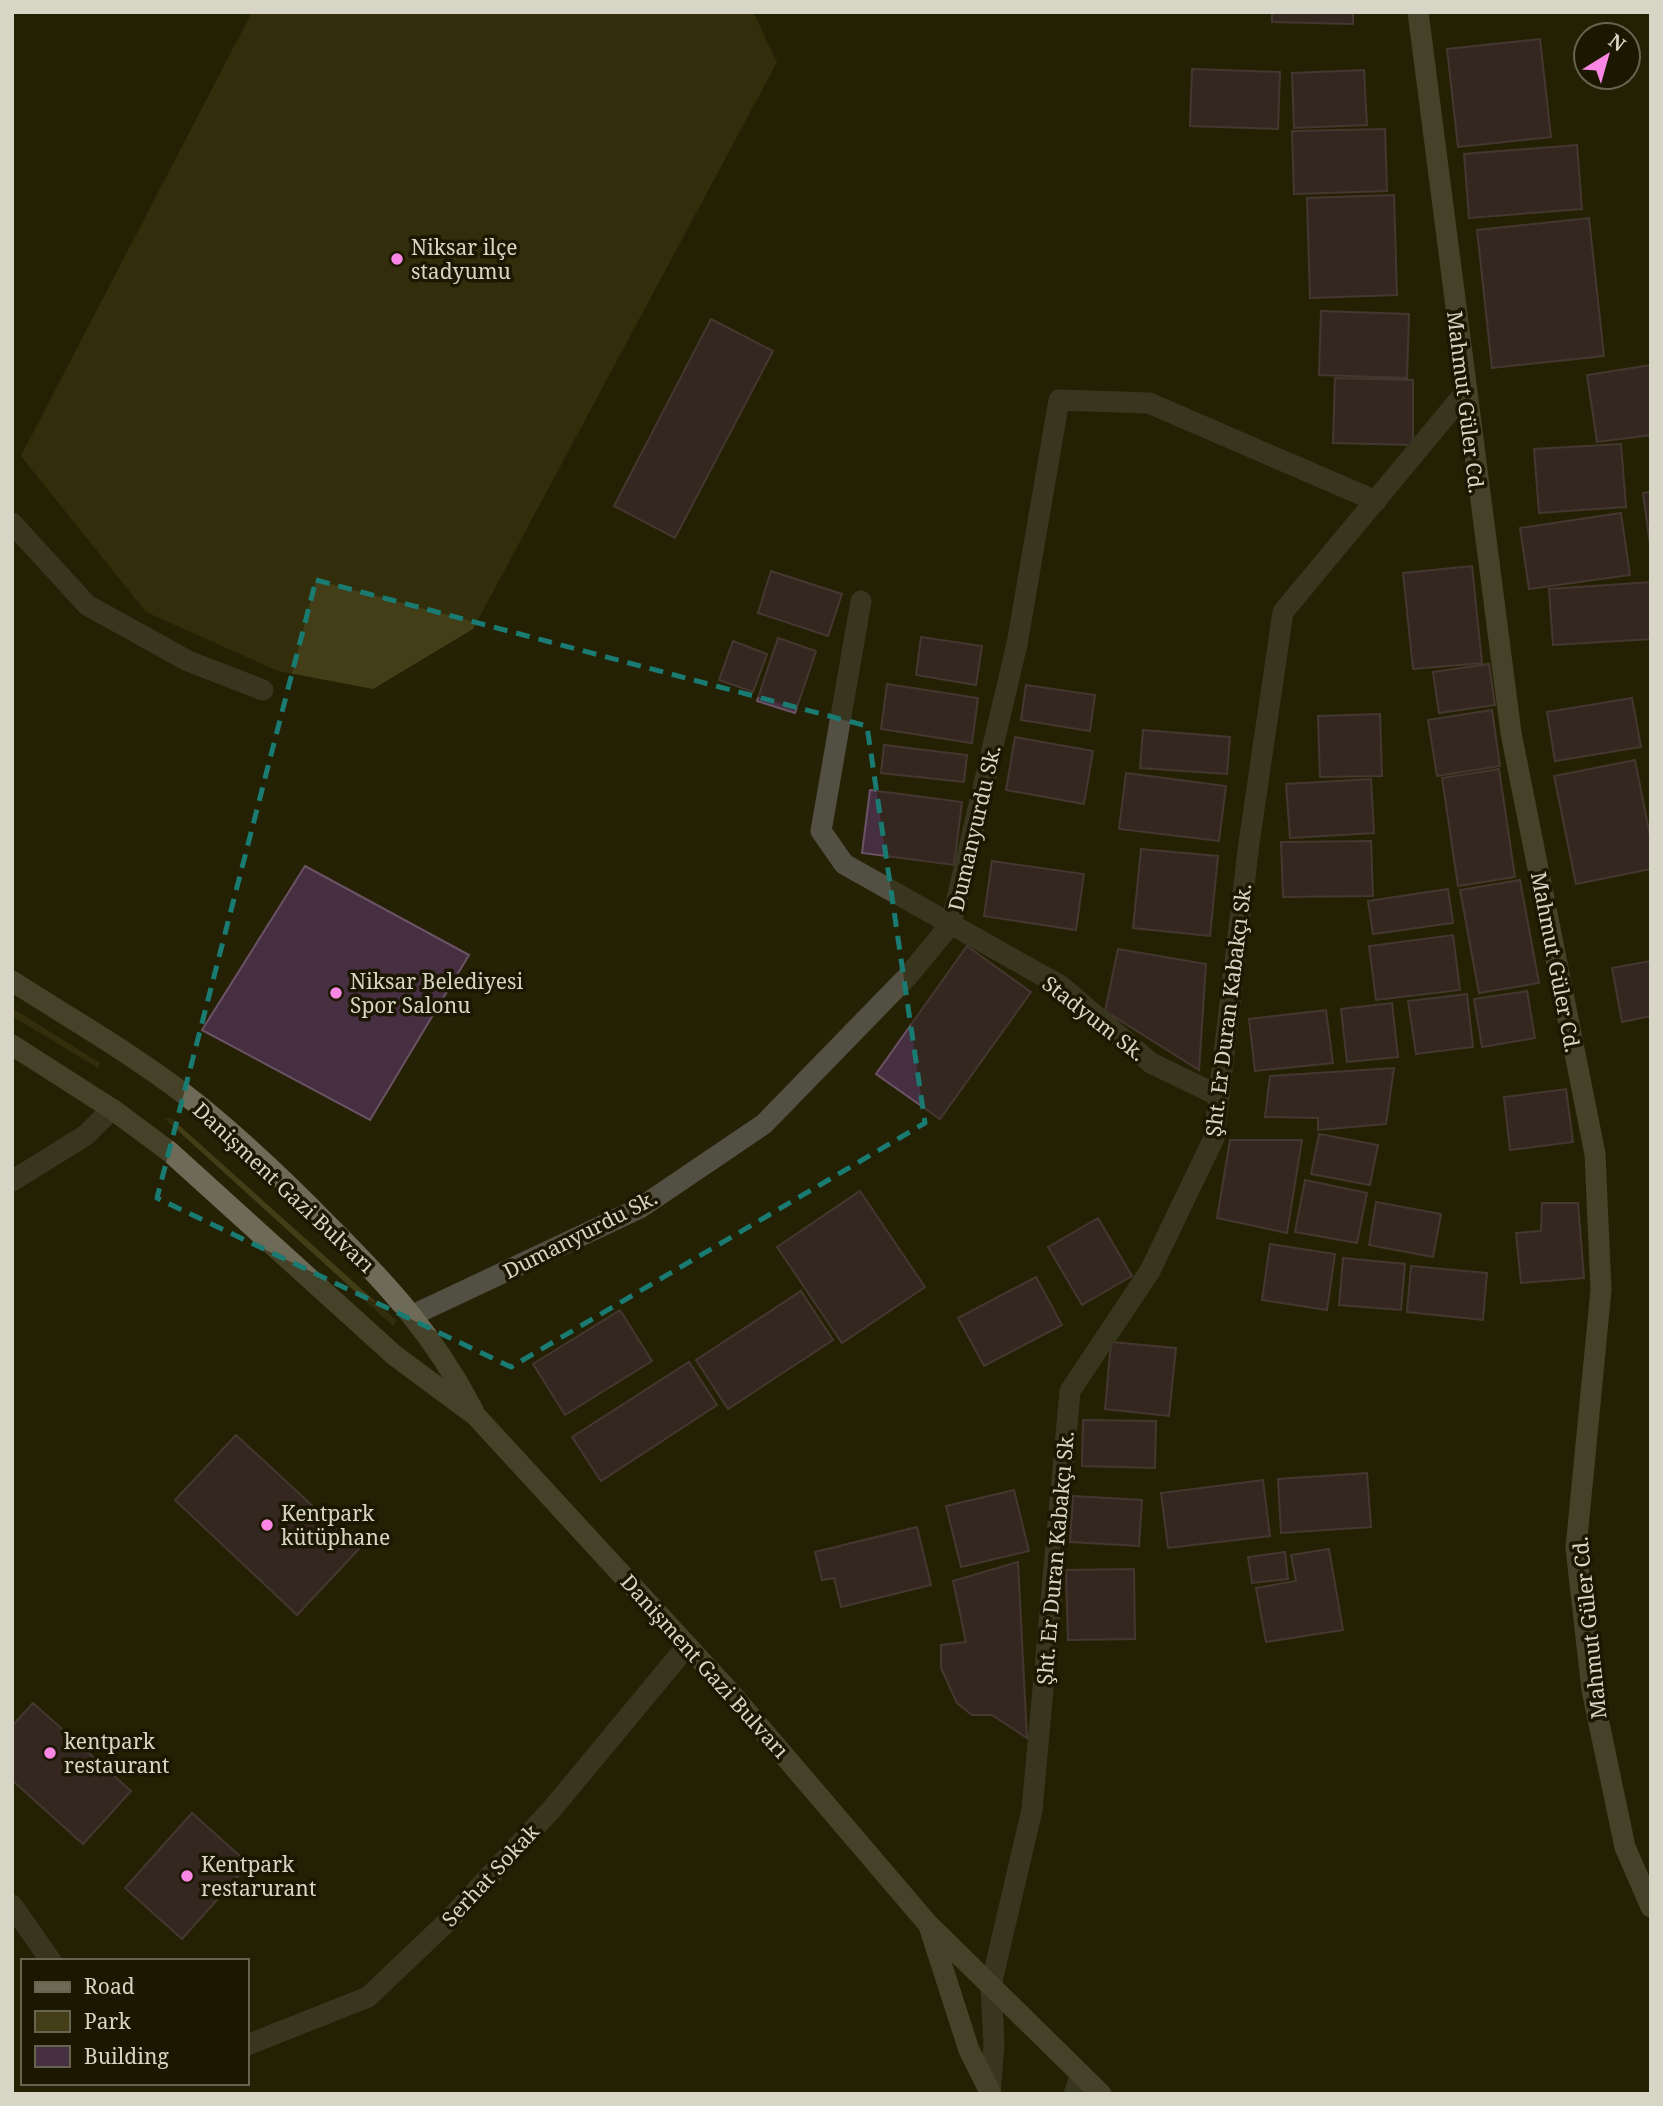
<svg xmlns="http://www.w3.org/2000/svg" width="1663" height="2106" font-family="'Noto Serif',serif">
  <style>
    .green { fill: #433e18 }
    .building { fill: #462f41; stroke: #6b5265; stroke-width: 2 }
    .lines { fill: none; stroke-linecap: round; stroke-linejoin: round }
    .lane { stroke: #525043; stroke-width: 21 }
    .street { stroke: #525043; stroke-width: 21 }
    .secondary { stroke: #6d6b57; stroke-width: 21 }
    .marked { fill: none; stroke: #197b72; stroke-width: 5; stroke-dasharray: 14 9; stroke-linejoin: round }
    .poi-dot { fill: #fb87e5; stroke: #1b1700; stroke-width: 2.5 }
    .labels { text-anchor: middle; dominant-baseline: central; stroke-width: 7; stroke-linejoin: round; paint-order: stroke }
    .poi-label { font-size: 21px; fill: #d7d5c5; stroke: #1b1700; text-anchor: start }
    .street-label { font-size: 21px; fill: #d7d5c5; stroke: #1b1700 }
  </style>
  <rect width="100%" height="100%" fill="#252104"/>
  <path class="green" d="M 252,12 L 753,12 L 777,62 L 473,629 L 373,689 L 278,671 L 146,612 L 21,456 Z
    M 12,1008 L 100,1063 L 98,1068 L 12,1016 Z
    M 164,1118 L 171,1118 L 397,1321 L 393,1326 Z"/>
  <path class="building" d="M 1272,12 L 1353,12 L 1353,24 L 1272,22 Z
    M 1540,39 L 1551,137 L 1458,147 L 1447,49 Z
    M 1192,69 L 1280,72 L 1278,129 L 1190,126 Z
    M 1364,70 L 1367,125 L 1294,128 L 1292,73 Z
    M 1385,129 L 1387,191 L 1294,194 L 1292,131 Z
    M 1577,145 L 1582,209 L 1469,218 L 1464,154 Z
    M 1394,195 L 1397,295 L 1310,298 L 1307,198 Z
    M 1589,218 L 1604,356 L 1492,368 L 1477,230 Z
    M 1321,311 L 1409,314 L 1407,378 L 1319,375 Z
    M 711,319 L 773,351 L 675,538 L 614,506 Z
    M 1651,365 L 1651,435 L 1597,442 L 1587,375 Z
    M 1335,378 L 1413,380 L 1413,445 L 1333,443 Z
    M 1621,444 L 1626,507 L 1539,513 L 1534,449 Z
    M 1651,492 L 1651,551 L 1643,493 Z
    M 1621,513 L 1630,575 L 1529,589 L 1520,528 Z
    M 1472,566 L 1482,663 L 1413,669 L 1403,573 Z
    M 771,571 L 842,594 L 828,636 L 758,613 Z
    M 1651,582 L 1651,639 L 1553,645 L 1549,589 Z
    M 921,637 L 982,646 L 976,685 L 916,675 Z
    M 778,638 L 816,651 L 795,713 L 757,701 Z
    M 733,641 L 767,654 L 753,692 L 719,680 Z
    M 1489,664 L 1495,705 L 1439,713 L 1433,672 Z
    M 887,684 L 978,698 L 972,743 L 881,729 Z
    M 1026,685 L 1095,695 L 1090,731 L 1021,720 Z
    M 1632,698 L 1641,747 L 1555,761 L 1547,712 Z
    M 1492,710 L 1500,766 L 1437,776 L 1428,720 Z
    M 1380,714 L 1382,776 L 1320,777 L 1318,716 Z
    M 1143,730 L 1230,737 L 1227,774 L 1140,768 Z
    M 1015,737 L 1093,751 L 1084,804 L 1006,790 Z
    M 884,745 L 967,755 L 964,782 L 881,773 Z
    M 1635,760 L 1651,841 L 1651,869 L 1576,884 L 1554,776 Z
    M 1499,769 L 1515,877 L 1458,886 L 1442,778 Z
    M 1126,773 L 1226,786 L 1219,841 L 1119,829 Z
    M 1371,779 L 1374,833 L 1290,838 L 1286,784 Z
    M 870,790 L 962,802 L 954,865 L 862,853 Z
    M 1371,841 L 1373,896 L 1283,897 L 1281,842 Z
    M 1141,849 L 1218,856 L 1210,936 L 1133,928 Z
    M 992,861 L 1084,874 L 1076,930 L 984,916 Z
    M 305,866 L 469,955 L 370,1120 L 202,1030 Z
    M 1520,880 L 1539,983 L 1479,993 L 1460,890 Z
    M 1448,889 L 1453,923 L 1373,934 L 1368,901 Z
    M 1453,935 L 1460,990 L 1376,1000 L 1369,946 Z
    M 967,946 L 1031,992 L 940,1119 L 876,1074 Z
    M 1118,949 L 1206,964 L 1199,1070 L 1105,1011 Z
    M 1651,961 L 1651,1016 L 1622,1022 L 1612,968 Z
    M 1527,991 L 1535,1038 L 1482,1047 L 1474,999 Z
    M 1467,994 L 1473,1047 L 1416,1054 L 1408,1001 Z
    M 1392,1003 L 1398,1057 L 1347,1062 L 1341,1009 Z
    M 1326,1010 L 1333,1063 L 1255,1071 L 1249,1019 Z
    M 1394,1068 L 1386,1124 L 1318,1130 L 1318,1118 L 1265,1117 L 1270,1076 Z
    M 1566,1089 L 1573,1142 L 1510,1150 L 1504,1097 Z
    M 1319,1134 L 1378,1145 L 1370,1185 L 1311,1174 Z
    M 1230,1140 L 1302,1140 L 1287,1233 L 1217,1218 Z
    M 1305,1180 L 1367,1193 L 1357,1243 L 1295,1232 Z
    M 860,1191 L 925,1287 L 842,1343 L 777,1247 Z
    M 1376,1202 L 1441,1214 L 1433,1257 L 1369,1245 Z
    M 1542,1203 L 1578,1203 L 1584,1278 L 1521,1283 L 1516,1233 L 1541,1231 Z
    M 1098,1218 L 1132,1276 L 1082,1305 L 1048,1247 Z
    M 1270,1244 L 1335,1254 L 1327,1310 L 1262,1300 Z
    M 1343,1258 L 1405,1264 L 1401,1310 L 1339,1305 Z
    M 1411,1266 L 1487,1273 L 1483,1320 L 1407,1312 Z
    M 1036,1277 L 1062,1325 L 984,1366 L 958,1318 Z
    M 801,1291 L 833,1340 L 728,1409 L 696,1360 Z
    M 620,1310 L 652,1361 L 565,1415 L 533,1364 Z
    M 1111,1342 L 1176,1348 L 1169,1416 L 1105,1409 Z
    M 689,1362 L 717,1405 L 601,1481 L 572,1437 Z
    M 1083,1420 L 1156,1421 L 1155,1468 L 1082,1466 Z
    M 236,1435 L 359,1549 L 297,1615 L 175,1500 Z
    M 1367,1473 L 1371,1527 L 1281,1533 L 1278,1479 Z
    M 1263,1480 L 1270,1536 L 1168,1548 L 1161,1493 Z
    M 1014,1490 L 1029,1551 L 961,1567 L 946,1506 Z
    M 1073,1496 L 1142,1500 L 1139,1546 L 1070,1542 Z
    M 917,1527 L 931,1585 L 841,1607 L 834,1578 L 822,1580 L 815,1552 Z
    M 1329,1549 L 1343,1630 L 1266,1642 L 1256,1588 L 1296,1581 L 1291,1555 Z
    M 1285,1552 L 1288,1579 L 1252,1583 L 1248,1557 Z
    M 1018,1562 L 1027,1738 L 992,1715 L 972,1715 L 957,1703 L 941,1668 L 941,1645 L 966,1642 L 953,1581 Z
    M 1134,1569 L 1135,1639 L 1068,1640 L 1066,1570 Z
    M 33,1703 L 131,1791 L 83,1844 L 12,1780 L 12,1726 Z
    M 192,1813 L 249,1864 L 182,1939 L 125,1888 Z"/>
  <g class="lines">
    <path class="lane" d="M 861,601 L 821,831 L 844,864 L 1061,986 L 1151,1063 L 1219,1096
      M 413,1315 L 640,1208 L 764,1124 L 907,977 L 951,924 L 1017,644 L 1059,400 L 1149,403 L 1376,501"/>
    <path class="street" d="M 12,523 L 87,605 L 188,661 L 263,690
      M 12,1181 L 86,1135 L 112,1109
      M 12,1905 L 51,1961
      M 247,2045 L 368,1997 L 448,1921 L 552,1809 L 687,1646
      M 990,2094 L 994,2045 L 991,1985 L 1032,1810 L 1070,1391 L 1150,1271 L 1214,1138 L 1249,843 L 1283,612 L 1464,394
      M 1074,2094 L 1081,2074"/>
    <path class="secondary" d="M 1418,12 L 1511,733 L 1595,1154 L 1601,1290 L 1576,1548 L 1592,1690 L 1625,1847 L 1651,1907
      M 12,981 C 76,1022 143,1060 202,1108 C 247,1145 289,1185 330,1227 C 389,1286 434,1335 473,1410
      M 12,1045 L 112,1109 L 170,1152 L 394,1355 L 475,1415 L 729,1691 L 928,1924 L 1101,2094
      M 930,1929 L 969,2050 L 991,2094"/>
  </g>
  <path d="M0 0H1663V2106H0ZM 316,580 L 867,726 L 925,1123 L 511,1367 L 157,1198 Z" fill="#252104" fill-opacity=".55" fill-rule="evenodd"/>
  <path class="marked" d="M 316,580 L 867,726 L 925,1123 L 511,1367 L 157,1198 Z"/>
  <g class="poi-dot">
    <circle cx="397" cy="259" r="7"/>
    <circle cx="336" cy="993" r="7"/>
    <circle cx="267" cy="1525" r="7"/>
    <circle cx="50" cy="1753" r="7"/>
    <circle cx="187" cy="1876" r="7"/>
  </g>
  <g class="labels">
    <g class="poi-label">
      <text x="411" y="247">Niksar ilçe<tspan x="411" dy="24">stadyumu</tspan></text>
      <text x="350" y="981">Niksar Belediyesi<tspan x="350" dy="24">Spor Salonu</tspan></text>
      <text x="281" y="1513">Kentpark<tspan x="281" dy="24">kütüphane</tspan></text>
      <text x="64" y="1741">kentpark<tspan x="64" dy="24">restaurant</tspan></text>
      <text x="201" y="1864">Kentpark<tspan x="201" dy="24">restarurant</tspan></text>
    </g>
    <g class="street-label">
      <text transform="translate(1466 402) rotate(83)">Mahmut Güler Cd.</text>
      <text transform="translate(974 828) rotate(-77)">Dumanyurdu Sk.</text>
      <text transform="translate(1556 962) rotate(79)">Mahmut Güler Cd.</text>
      <text transform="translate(1228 1010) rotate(-83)">Şht. Er Duran Kabakçı Sk.</text>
      <text transform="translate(1094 1018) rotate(38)">Stadyum Sk.</text>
      <text transform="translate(284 1187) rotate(43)">Danişment Gazi Bulvarı</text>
      <text transform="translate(580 1234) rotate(-27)">Dumanyurdu Sk.</text>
      <text transform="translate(1055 1558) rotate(-85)">Şht. Er Duran Kabakçı Sk.</text>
      <text transform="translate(1589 1628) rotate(-96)">Mahmut Güler Cd.</text>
      <text transform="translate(705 1666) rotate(48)">Danişment Gazi Bulvarı</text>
      <text transform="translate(490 1875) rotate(-47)">Serhat Sokak</text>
    </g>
  </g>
  <rect width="1663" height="2106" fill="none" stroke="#d7d5c5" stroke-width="28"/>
  <rect x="21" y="1959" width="228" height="126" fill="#1b1700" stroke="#66634f" stroke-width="2"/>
  <rect x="35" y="1982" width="35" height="10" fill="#6d6b57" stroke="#66634f" stroke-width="2"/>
  <text x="84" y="1994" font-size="21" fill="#d7d5c5">Road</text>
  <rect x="35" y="2011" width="35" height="21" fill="#433e18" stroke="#66634f" stroke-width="2"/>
  <text x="84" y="2029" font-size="21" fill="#d7d5c5">Park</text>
  <rect x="35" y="2046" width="35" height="21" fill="#462f41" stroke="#66634f" stroke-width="2"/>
  <text x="84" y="2064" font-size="21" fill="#d7d5c5">Building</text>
  <g transform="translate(1607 56) rotate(37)"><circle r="33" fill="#1b1700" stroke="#66634f" stroke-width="2"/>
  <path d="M0-5L12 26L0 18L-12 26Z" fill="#fb87e5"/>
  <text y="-10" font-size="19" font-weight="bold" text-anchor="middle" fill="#d7d5c5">N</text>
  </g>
</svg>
